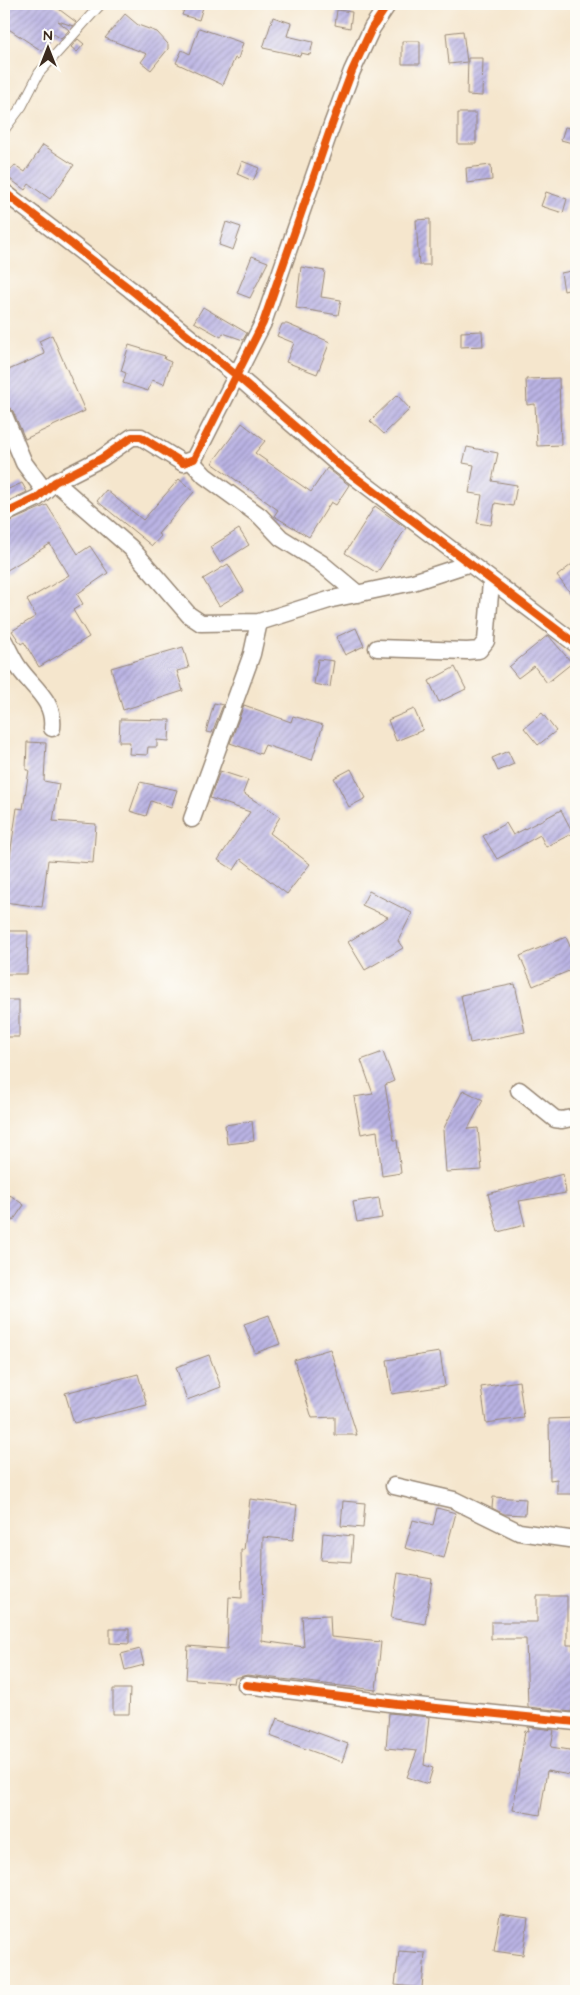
<svg xmlns="http://www.w3.org/2000/svg" width="580" height="1995" font-family="'Architects Daughter',sans-serif">
  <style>
    .building { fill: url(#building-hatch) }
    .lines { fill: none; stroke-linecap: round; stroke-linejoin: round }
    .service-casing { stroke: #988876; stroke-width: 11 }
    .minor-casing { stroke: #988876; stroke-width: 19 }
    .service { stroke: #fff; stroke-width: 9 }
    .minor { stroke: #fff; stroke-width: 16 }
    .cycleway-casing { stroke: #fdfcf7; stroke-width: 11 }
    .cycleway { stroke: #e8590c; stroke-width: 8 }
  </style>
  <defs>
    <pattern id="building-hatch" width="6" height="6" patternUnits="userSpaceOnUse" patternTransform="scale(1.25)"><rect width="6" height="6" fill="#bab3e4"/><path d="M-1 1l2-2M0 6l6-6M5 7l2-2" fill="none" stroke="#9892b8"/></pattern>
  </defs>
  <rect width="100%" height="100%" fill="#fdfcf7"/>
  <filter id="ink" filterUnits="userSpaceOnUse"><feTurbulence type="fractalNoise" baseFrequency=".02" numOctaves="2"/><feDisplacementMap in="SourceGraphic" scale="10" xChannelSelector="R" yChannelSelector="G"/><feConvolveMatrix kernelMatrix="1 2 1 2 8 2 1 2 1" color-interpolation-filters="sRGB"/></filter>
  <filter id="wash" filterUnits="userSpaceOnUse"><feTurbulence type="fractalNoise" baseFrequency=".0096" numOctaves="4" result="noise"/><feDisplacementMap in="SourceGraphic" scale="20" xChannelSelector="R" yChannelSelector="G"/><feGaussianBlur stdDeviation="1.12" result="paint"/><feColorMatrix in="noise" values="0 0 0 0 0 0 0 0 0 0 0 0 0 0 0 0 0 1.4 0 .05"/><feComposite in="paint" operator="in"/></filter>
  <g filter="url(#wash)">
    <rect width="100%" height="100%" fill="#f5e6cd"/>
    <g id="blocks">
      <path class="building" d="M 13,4 L 52,4 L 76,22 L 73,26 L 58,21 L 69,30 L 61,39 L 54,34 L 42,51 L 4,26 L 4,16 Z
        M 186,4 L 204,4 L 199,20 L 182,15 Z
        M 337,10 L 352,12 L 350,28 L 335,25 Z
        M 125,14 L 138,25 L 157,32 L 168,44 L 168,49 L 151,70 L 141,62 L 147,54 L 105,38 Z
        M 273,17 L 291,23 L 287,36 L 313,42 L 310,55 L 301,53 L 300,56 L 263,48 Z
        M 199,28 L 243,43 L 238,59 L 235,58 L 223,85 L 176,63 L 182,50 L 190,54 Z
        M 463,31 L 467,62 L 449,64 L 446,33 Z
        M 78,39 L 84,44 L 77,52 L 71,47 Z
        M 402,41 L 420,41 L 420,64 L 402,64 Z
        M 468,58 L 483,58 L 482,96 L 467,95 Z
        M 458,113 L 476,113 L 476,144 L 458,144 Z
        M 565,127 L 576,129 L 576,144 L 561,140 Z
        M 43,145 L 74,165 L 50,199 L 29,184 L 25,190 L 6,176 L 15,165 L 25,172 Z
        M 242,161 L 259,168 L 253,181 L 237,174 Z
        M 491,165 L 492,180 L 467,183 L 466,168 Z
        M 546,192 L 567,199 L 563,213 L 541,206 Z
        M 430,219 L 430,265 L 419,265 L 416,220 Z
        M 226,222 L 241,227 L 233,250 L 219,245 Z
        M 252,256 L 268,262 L 250,298 L 237,293 Z
        M 301,267 L 325,271 L 321,297 L 341,300 L 338,315 L 296,308 Z
        M 576,270 L 576,288 L 564,291 L 561,273 Z
        M 203,307 L 247,333 L 243,340 L 223,333 L 221,337 L 194,322 Z
        M 282,324 L 287,324 L 330,342 L 317,374 L 286,362 L 294,343 L 277,336 Z
        M 482,331 L 483,346 L 461,347 L 461,332 Z
        M 52,335 L 85,411 L 25,439 L 13,411 L 4,404 L 4,372 L 45,354 L 39,341 Z
        M 129,345 L 165,356 L 164,359 L 171,362 L 164,384 L 152,380 L 148,391 L 123,383 L 126,373 L 121,371 Z
        M 559,378 L 561,445 L 537,446 L 535,404 L 527,405 L 526,379 Z
        M 397,395 L 410,409 L 384,434 L 370,421 Z
        M 242,423 L 265,441 L 255,453 L 311,492 L 327,468 L 349,485 L 336,505 L 331,502 L 309,537 L 274,516 L 278,510 L 212,463 Z
        M 467,447 L 498,453 L 492,481 L 517,485 L 513,506 L 495,503 L 491,525 L 477,523 L 482,495 L 469,493 L 474,465 L 463,463 Z
        M 179,479 L 194,492 L 158,534 L 161,536 L 152,546 L 97,501 L 106,490 L 143,520 Z
        M 22,483 L 27,492 L 4,503 L 4,491 Z
        M 47,505 L 78,554 L 90,546 L 108,573 L 77,594 L 83,604 L 73,610 L 89,637 L 39,667 L 24,642 L 21,644 L 12,631 L 36,616 L 27,600 L 69,575 L 50,544 L 4,572 L 4,524 Z
        M 375,506 L 406,528 L 377,573 L 345,553 Z
        M 239,529 L 249,545 L 220,563 L 210,547 Z
        M 576,561 L 576,600 L 557,576 Z
        M 228,564 L 244,591 L 219,606 L 203,579 Z
        M 356,628 L 364,646 L 345,655 L 336,637 Z
        M 548,635 L 572,663 L 547,683 L 534,666 L 518,678 L 509,667 Z
        M 183,647 L 189,668 L 177,671 L 183,691 L 123,710 L 111,668 Z
        M 318,659 L 334,661 L 330,687 L 314,684 Z
        M 455,667 L 466,689 L 439,702 L 429,681 Z
        M 214,703 L 223,705 L 212,733 L 206,732 Z
        M 244,705 L 291,722 L 293,716 L 323,725 L 312,760 L 265,745 L 261,754 L 230,743 Z
        M 414,709 L 423,730 L 396,741 L 388,720 Z
        M 542,713 L 556,731 L 538,745 L 524,728 Z
        M 120,719 L 170,720 L 169,741 L 157,740 L 157,747 L 148,747 L 147,755 L 129,754 L 130,742 L 119,742 Z
        M 27,742 L 46,743 L 44,781 L 59,784 L 53,821 L 96,824 L 93,863 L 48,860 L 42,907 L 4,902 L 4,861 L 9,862 L 17,808 L 23,809 L 29,770 L 26,770 Z
        M 508,751 L 514,764 L 498,771 L 492,758 Z
        M 351,769 L 366,798 L 349,807 L 334,778 Z
        M 220,771 L 248,780 L 243,793 L 280,817 L 270,833 L 310,864 L 287,894 L 241,859 L 234,870 L 218,860 L 250,812 L 210,798 Z
        M 140,782 L 177,790 L 171,808 L 151,801 L 146,816 L 130,811 Z
        M 561,810 L 573,833 L 546,847 L 540,835 L 497,859 L 483,836 L 506,823 L 513,835 Z
        M 369,891 L 412,913 L 398,941 L 403,948 L 365,970 L 348,942 L 388,917 L 362,905 Z
        M 4,931 L 28,931 L 27,974 L 4,974 Z
        M 566,937 L 576,960 L 576,968 L 533,986 L 520,956 Z
        M 515,984 L 525,1032 L 470,1043 L 461,995 Z
        M 4,1000 L 19,1000 L 19,1037 L 4,1037 Z
        M 383,1052 L 394,1081 L 385,1085 L 394,1140 L 397,1140 L 401,1173 L 382,1176 L 377,1131 L 361,1134 L 354,1097 L 373,1094 L 361,1060 Z
        M 463,1090 L 483,1100 L 468,1129 L 478,1128 L 482,1170 L 446,1172 L 443,1130 Z
        M 252,1121 L 254,1141 L 227,1144 L 225,1125 Z
        M 563,1174 L 566,1193 L 519,1201 L 525,1225 L 498,1232 L 488,1194 Z
        M 10,1195 L 24,1205 L 13,1221 L 4,1215 L 4,1204 Z
        M 379,1198 L 382,1218 L 357,1222 L 353,1202 Z
        M 269,1315 L 280,1344 L 255,1353 L 244,1324 Z
        M 330,1349 L 357,1435 L 335,1435 L 335,1417 L 312,1418 L 294,1360 Z
        M 440,1352 L 445,1386 L 392,1394 L 387,1360 Z
        M 209,1355 L 221,1387 L 187,1400 L 176,1367 Z
        M 138,1374 L 147,1405 L 74,1423 L 65,1393 Z
        M 519,1381 L 524,1418 L 486,1423 L 481,1387 Z
        M 576,1418 L 576,1494 L 557,1494 L 557,1479 L 550,1480 L 549,1419 Z
        M 493,1497 L 526,1499 L 525,1515 L 504,1514 L 492,1508 Z
        M 250,1499 L 297,1505 L 293,1540 L 263,1537 L 262,1641 L 304,1647 L 302,1616 L 330,1615 L 331,1637 L 381,1642 L 376,1690 L 247,1675 L 235,1678 L 234,1683 L 186,1679 L 188,1646 L 227,1649 L 229,1597 L 242,1598 L 241,1550 L 244,1550 Z
        M 343,1501 L 365,1503 L 363,1528 L 341,1526 Z
        M 437,1508 L 456,1513 L 444,1558 L 405,1548 L 413,1520 L 433,1525 Z
        M 323,1533 L 353,1536 L 351,1562 L 321,1560 Z
        M 398,1573 L 432,1579 L 425,1624 L 391,1618 Z
        M 537,1596 L 567,1596 L 567,1645 L 573,1645 L 573,1650 L 576,1650 L 576,1706 L 572,1706 L 572,1712 L 528,1707 L 526,1639 L 491,1639 L 491,1622 L 537,1622 Z
        M 110,1629 L 129,1629 L 129,1644 L 110,1643 Z
        M 140,1649 L 144,1665 L 125,1670 L 121,1654 Z
        M 113,1689 L 130,1689 L 129,1714 L 113,1714 Z
        M 389,1713 L 429,1717 L 424,1765 L 433,1768 L 428,1784 L 407,1777 L 417,1751 L 386,1748 Z
        M 277,1718 L 348,1744 L 342,1762 L 270,1736 Z
        M 528,1727 L 554,1730 L 551,1747 L 576,1751 L 576,1776 L 547,1771 L 540,1815 L 513,1810 L 525,1731 L 529,1732 Z
        M 500,1914 L 528,1918 L 523,1955 L 494,1951 Z
        M 399,1951 L 425,1953 L 422,1988 L 395,1985 Z"/>
    </g>
  </g>
  <g filter="url(#ink)">
    <use href="#blocks" fill-opacity="0" stroke="#988876" stroke-width="1"/>
    <g class="lines">
      <defs>
        <path id="service" d="M 4,130 L 22,106 L 39,73 L 101,4"/>
        <path id="minor" d="M 4,192 L 130,289 L 236,375 L 338,464 L 576,644
          M 4,415 L 24,463 L 44,490
          M 191,461 L 205,476 L 260,516 L 281,538 L 321,563 L 358,594
          M 55,482 L 131,548 L 189,615 L 201,623 L 259,622 L 332,599 L 413,582 L 468,564
          M 4,514 L 37,498 L 55,482 L 102,458 L 132,437 L 141,437 L 183,463 L 194,459 L 263,323 L 330,130 L 352,71 L 372,28 L 388,4
          M 4,641 C 9,650 13,660 19,668 C 33,688 55,701 52,728
          M 377,648 L 467,651 L 479,650 L 486,641 L 491,582
          M 192,819 L 252,654 L 259,622
          M 519,1090 L 555,1119 L 562,1120 L 576,1117
          M 394,1486 L 454,1500 L 519,1532 L 576,1540
          M 246,1685 L 397,1704 L 576,1722"/>
      </defs>
      <use href="#service" class="service-casing"/>
      <use href="#minor" class="minor-casing"/>
      <use href="#service" class="service"/>
      <use href="#minor" class="minor"/>
      <defs>
        <path id="cycleway" d="M 4,192 L 130,289 L 236,375 L 338,464 L 576,644
          M 4,514 L 37,498 L 55,482 L 102,458 L 132,437 L 141,437 L 183,463 L 194,459 L 263,323 L 330,130 L 352,71 L 372,28 L 388,4
          M 246,1685 L 397,1704 L 576,1722"/>
      </defs>
      <use href="#cycleway" class="cycleway-casing"/>
      <use href="#cycleway" class="cycleway"/>
    </g>
  </g>
  <rect width="580" height="1995" fill="none" stroke="#fdfcf7" stroke-width="20"/>
  <g transform="translate(48 48)" stroke="#fdfcf7" stroke-width="4" paint-order="stroke">
  <path d="M0-4L9 19L0 12L-9 19Z" fill="#3b2a1e"/>
  <text y="-8" font-size="14" font-weight="bold" text-anchor="middle" fill="#3b2a1e">N</text>
  </g>
</svg>
